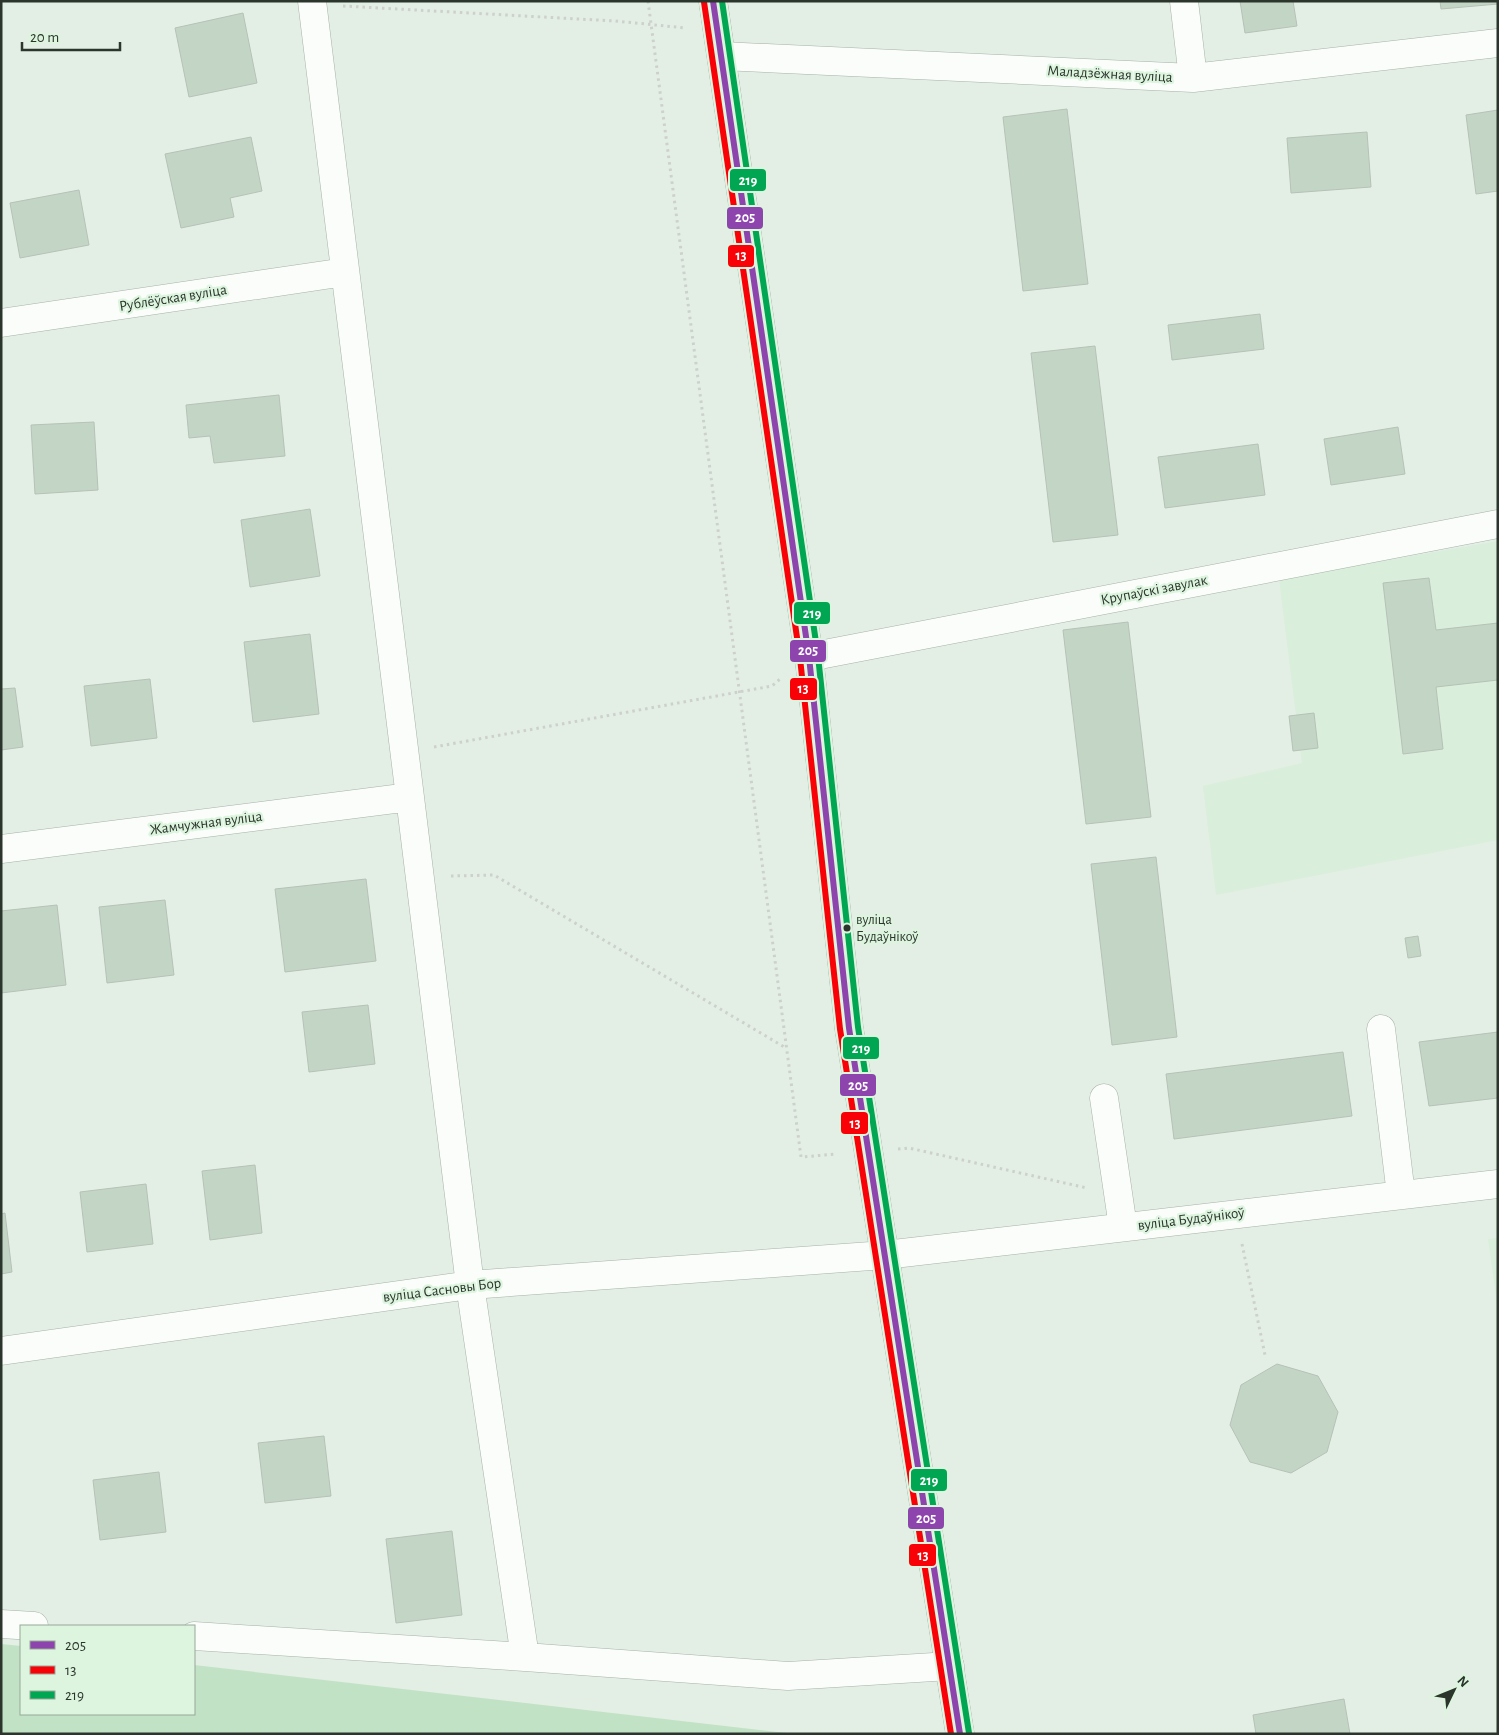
<svg xmlns="http://www.w3.org/2000/svg" width="1499" height="1735" font-family="'Alegreya Sans',sans-serif">
  <style>
    .built { fill: #d9eedb }
    .green { fill: #c2e2c5 }
    .building { fill: #c3d6c5; stroke: #b6c1b7 }
    .lines { fill: none; stroke-linecap: round; stroke-linejoin: round }
    .minor-casing { stroke: #a7b1a8; stroke-width: 29 }
    .major-casing { stroke: #a7b1a8; stroke-width: 29 }
    .path { stroke: #cdd0cd; stroke-width: 3; stroke-dasharray: 2.5 4; stroke-linecap: butt }
    .minor { stroke: #fbfdfb; stroke-width: 28 }
    .major { stroke: #fbfdfb; stroke-width: 28 }
    .bus-1-casing { stroke: #ddf5df; stroke-width: 10 }
    .bus-2-casing { stroke: #ddf5df; stroke-width: 10 }
    .bus-3-casing { stroke: #ddf5df; stroke-width: 10 }
    .bus-1 { stroke: #8e44ad; stroke-width: 6 }
    .bus-2 { stroke: #f80207; stroke-width: 6 }
    .bus-3 { stroke: #00a651; stroke-width: 6 }
    .bus-dot { fill: #2b352c; stroke: #ddf5df; stroke-width: 2 }
    .labels { text-anchor: middle; dominant-baseline: central; stroke-width: 4.5; stroke-linejoin: round; paint-order: stroke }
    .bus-label { font-size: 14px; fill: #2b352c; stroke: #ddf5df; text-anchor: start }
    .street-label { font-size: 15px; fill: #2b352c; stroke: #ddf5df }
    .line-badge { stroke: #ddf5df; stroke-width: 2 }
    .badge-label { font-size: 14px; text-anchor: middle; font-weight: bold; fill: #fff }
  </style>
  <rect width="100%" height="100%" fill="#e3efe4"/>
  <path class="built" d="M 1498,541 L 1498,840 L 1216,895 L 1203,786 L 1302,763 L 1279,579 Z
    M 1498,1238 L 1498,1310 L 1488,1239 Z"/>
  <path class="green" d="M 1,1644 L 21,1646 L 21,1714 L 194,1714 L 194,1665 L 795,1734 L 1,1734 Z"/>
  <path class="building" d="M 1240,1 L 1293,1 L 1297,26 L 1245,33 Z
    M 1440,1 L 1498,1 L 1498,4 L 1441,9 Z
    M 243,13 L 257,83 L 189,97 L 175,28 Z
    M 1067,109 L 1088,284 L 1023,291 L 1003,117 Z
    M 1498,110 L 1498,191 L 1476,194 L 1466,115 Z
    M 1367,132 L 1371,187 L 1291,193 L 1287,138 Z
    M 251,137 L 262,191 L 230,198 L 234,217 L 181,228 L 165,154 Z
    M 79,190 L 89,245 L 20,258 L 10,203 Z
    M 1260,314 L 1264,349 L 1172,360 L 1168,325 Z
    M 1095,346 L 1118,535 L 1053,542 L 1031,353 Z
    M 279,395 L 285,456 L 214,463 L 210,436 L 189,438 L 186,405 Z
    M 94,422 L 98,490 L 35,494 L 31,425 Z
    M 1398,427 L 1405,474 L 1331,485 L 1324,439 Z
    M 1258,444 L 1265,495 L 1165,508 L 1158,457 Z
    M 310,509 L 320,576 L 250,587 L 241,520 Z
    M 1429,578 L 1436,630 L 1498,623 L 1498,680 L 1436,687 L 1443,749 L 1403,754 L 1383,583 Z
    M 1128,622 L 1151,817 L 1086,824 L 1063,630 Z
    M 310,634 L 319,714 L 253,722 L 244,642 Z
    M 150,679 L 157,738 L 91,746 L 84,686 Z
    M 15,688 L 23,747 L 1,750 L 1,689 Z
    M 1314,713 L 1318,748 L 1293,751 L 1289,716 Z
    M 1156,857 L 1177,1037 L 1112,1045 L 1091,864 Z
    M 366,879 L 376,961 L 285,972 L 275,889 Z
    M 165,900 L 174,975 L 107,983 L 99,907 Z
    M 57,905 L 66,985 L 1,993 L 1,911 Z
    M 1418,936 L 1421,956 L 1408,958 L 1405,938 Z
    M 368,1005 L 375,1064 L 309,1072 L 302,1012 Z
    M 1498,1032 L 1498,1098 L 1429,1106 L 1419,1042 Z
    M 1343,1052 L 1352,1116 L 1174,1139 L 1166,1074 Z
    M 255,1165 L 262,1233 L 210,1240 L 202,1171 Z
    M 146,1184 L 153,1244 L 87,1252 L 80,1192 Z
    M 5,1213 L 12,1272 L 1,1274 L 1,1214 Z
    M 1277,1364 L 1318,1376 L 1338,1412 L 1327,1452 L 1291,1473 L 1250,1462 L 1230,1425 L 1241,1385 Z
    M 324,1436 L 331,1496 L 265,1503 L 258,1443 Z
    M 159,1472 L 166,1532 L 100,1540 L 93,1480 Z
    M 452,1531 L 462,1615 L 396,1623 L 386,1539 Z
    M 1344,1699 L 1350,1734 L 1256,1734 L 1253,1715 Z"/>
  <g class="lines">
    <defs>
      <path id="minor" d="M 312,1 L 470,1285 L 525,1657
        M 1184,1 L 1193,78
        M 722,56 L 1193,78 L 1498,43
        M 1,323 L 345,272
        M 809,657 L 1498,524
        M 1,849 L 410,797
        M 1381,1029 L 1401,1195
        M 1104,1098 L 1123,1227
        M 1,1351 L 470,1285 L 885,1255 L 1498,1184
        M 1,1624 L 34,1626
        M 194,1636 L 525,1657 L 788,1676 L 950,1666"/>
      <path id="major" d="M 713,1 L 809,657 L 849,1028 L 960,1734"/>
    </defs>
    <use href="#minor" class="minor-casing"/>
    <use href="#major" class="major-casing"/>
    <path class="path" d="M 648,1 L 801,1157 L 837,1154
      M 343,6 L 615,21 L 686,28
      M 434,747 L 772,686 L 780,679
      M 451,876 L 494,875 L 786,1048
      M 898,1149 L 909,1148 L 1087,1188
      M 1242,1244 L 1265,1355"/>
    <use href="#minor" class="minor"/>
    <use href="#major" class="major"/>
    <defs>
      <path id="bus-1" d="M 713,1 L 809,657 L 849,1028 L 960,1734"/>
      <path id="bus-2" d="M 704,2 L 800,658 L 840,1029 L 951,1734"/>
      <path id="bus-3" d="M 722,1 L 818,656 L 858,1027 L 969,1733"/>
    </defs>
    <use href="#bus-1" class="bus-1-casing"/>
    <use href="#bus-2" class="bus-2-casing"/>
    <use href="#bus-3" class="bus-3-casing"/>
    <use href="#bus-1" class="bus-1"/>
    <use href="#bus-2" class="bus-2"/>
    <use href="#bus-3" class="bus-3"/>
  </g>
  <circle class="bus-dot" cx="847" cy="928" r="4.5"/>
  <g class="labels">
    <g class="bus-label">
      <text x="856" y="920">вуліца<tspan x="856" dy="17">Будаўнікоў</tspan></text>
    </g>
    <g class="street-label">
      <text transform="translate(1110 74) rotate(3)">Маладзёжная вуліца</text>
      <text transform="translate(173 298) rotate(-9)">Рублёўская вуліца</text>
      <text transform="translate(1154 590) rotate(-11)">Крупаўскі завулак</text>
      <text transform="translate(206 823) rotate(-7)">Жамчужная вуліца</text>
      <text transform="translate(1191 1219) rotate(-7)">вуліца Будаўнікоў</text>
      <text transform="translate(442 1290) rotate(-7)">вуліца Сасновы Бор</text>
    </g>
  </g>
  <g class="line-badge">
    <rect x="729" y="168" width="38" height="24" rx="5" fill="#00a651"/>
    <rect x="726" y="206" width="38" height="24" rx="5" fill="#8e44ad"/>
    <rect x="727" y="244" width="28" height="24" rx="5" fill="#f80207"/>
    <rect x="793" y="601" width="38" height="24" rx="5" fill="#00a651"/>
    <rect x="789" y="639" width="38" height="24" rx="5" fill="#8e44ad"/>
    <rect x="789" y="677" width="29" height="24" rx="5" fill="#f80207"/>
    <rect x="842" y="1036" width="38" height="24" rx="5" fill="#00a651"/>
    <rect x="839" y="1073" width="38" height="24" rx="5" fill="#8e44ad"/>
    <rect x="840" y="1111" width="29" height="24" rx="5" fill="#f80207"/>
    <rect x="910" y="1468" width="38" height="24" rx="5" fill="#00a651"/>
    <rect x="907" y="1506" width="38" height="24" rx="5" fill="#8e44ad"/>
    <rect x="908" y="1543" width="29" height="24" rx="5" fill="#f80207"/>
  </g>
  <g class="badge-label">
    <text x="748" y="185">219</text>
    <text x="745" y="222">205</text>
    <text x="741" y="260">13</text>
    <text x="812" y="618">219</text>
    <text x="808" y="655">205</text>
    <text x="803" y="693">13</text>
    <text x="861" y="1053">219</text>
    <text x="858" y="1090">205</text>
    <text x="855" y="1128">13</text>
    <text x="929" y="1485">219</text>
    <text x="926" y="1523">205</text>
    <text x="923" y="1560">13</text>
  </g>
  <rect width="1499" height="1735" fill="none" stroke="#2b352c" stroke-width="5"/>
  <rect x="20" y="1625" width="175" height="90" fill="#ddf5df" stroke="#96a897"/>
  <rect x="30" y="1641" width="25" height="8" fill="#8e44ad" stroke="#96a897"/>
  <text x="65" y="1650" font-size="15" fill="#2b352c">205</text>
  <rect x="30" y="1666" width="25" height="8" fill="#f80207" stroke="#96a897"/>
  <text x="65" y="1675" font-size="15" fill="#2b352c">13</text>
  <rect x="30" y="1691" width="25" height="8" fill="#00a651" stroke="#96a897"/>
  <text x="65" y="1700" font-size="15" fill="#2b352c">219</text>
  <g transform="translate(1454 1690) rotate(47)" stroke="#ddf5df" stroke-width="4" paint-order="stroke">
  <path d="M0-4L9 19L0 12L-9 19Z" fill="#2b352c"/>
  <text y="-8" font-size="14" font-weight="bold" text-anchor="middle" fill="#2b352c">N</text>
  </g>
  <path d="M22 42v8h98v-8" fill="none" stroke="#2b352c" stroke-width="2.5"/>
  <text x="30" y="42" font-size="15" fill="#2b352c" stroke="#ddf5df" stroke-width="4" paint-order="stroke">20 m</text>
</svg>
